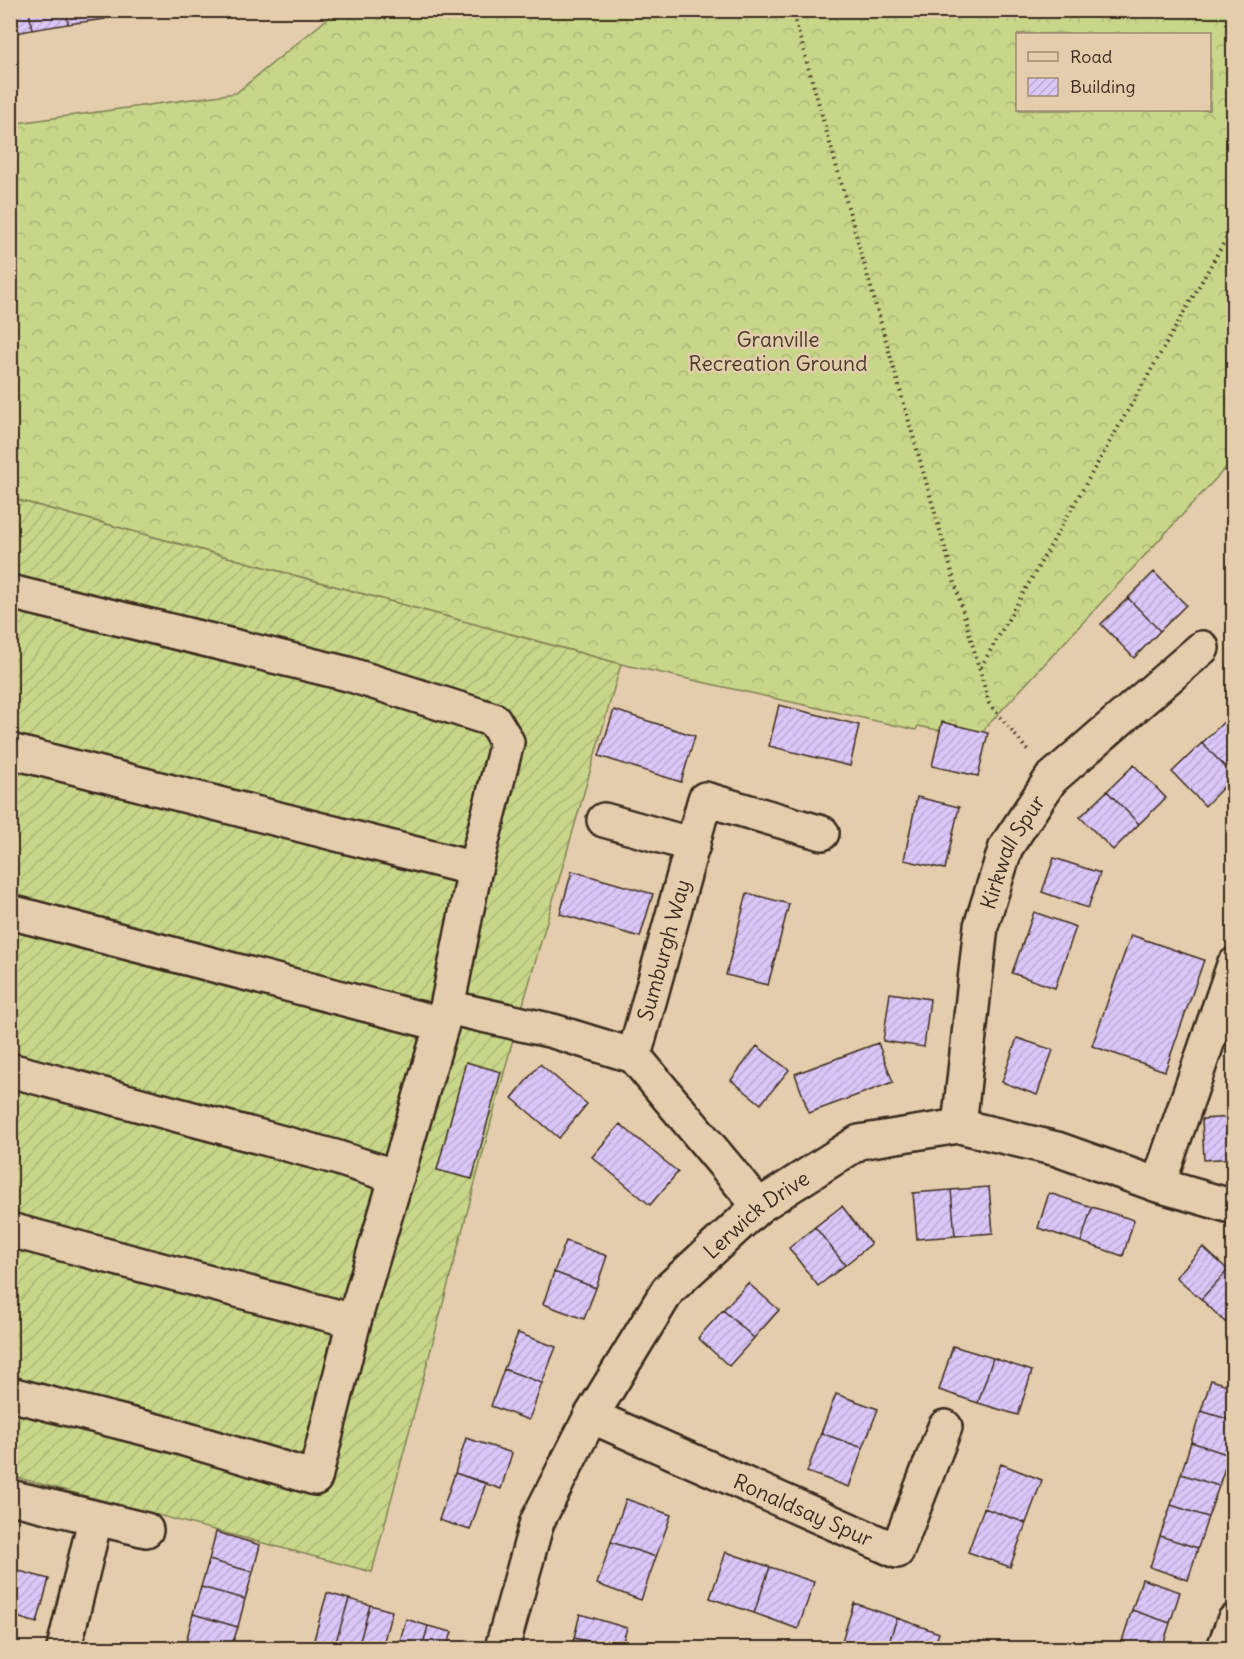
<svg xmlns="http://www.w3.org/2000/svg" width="1244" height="1659" font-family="Delius,sans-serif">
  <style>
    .forest { fill: url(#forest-crowns); stroke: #818054; stroke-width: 1.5; fill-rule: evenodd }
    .garden { fill: url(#garden-furrows); stroke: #818054; stroke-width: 1.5 }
    .building { fill: url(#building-hatch); stroke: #3b2a1e; stroke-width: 1.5 }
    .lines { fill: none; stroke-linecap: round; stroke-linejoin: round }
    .minor-casing { stroke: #3b2a1e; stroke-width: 38 }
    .path { stroke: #3b2a1e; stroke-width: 4; stroke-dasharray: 1.5 4.5; stroke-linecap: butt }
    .minor { stroke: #e4cdad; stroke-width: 33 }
    .labels { text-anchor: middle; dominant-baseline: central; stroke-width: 5; stroke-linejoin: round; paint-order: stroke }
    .park-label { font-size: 21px; fill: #493b29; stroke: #e4cdad }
    .street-label { font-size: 21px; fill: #3b2a1e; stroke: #e4cdad }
  </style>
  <defs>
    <pattern id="forest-crowns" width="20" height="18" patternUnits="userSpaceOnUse" patternTransform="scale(1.5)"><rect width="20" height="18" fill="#c7d689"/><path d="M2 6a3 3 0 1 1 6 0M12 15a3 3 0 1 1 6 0" fill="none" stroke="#acb876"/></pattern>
    <pattern id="garden-furrows" width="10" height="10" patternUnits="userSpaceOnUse" patternTransform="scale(1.5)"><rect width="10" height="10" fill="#c7d689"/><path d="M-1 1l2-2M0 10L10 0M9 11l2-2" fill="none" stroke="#acb876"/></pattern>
    <pattern id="building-hatch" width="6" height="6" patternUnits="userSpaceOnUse" patternTransform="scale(1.5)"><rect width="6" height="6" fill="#dac6f7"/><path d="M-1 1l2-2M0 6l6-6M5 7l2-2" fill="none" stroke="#bcaad3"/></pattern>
  </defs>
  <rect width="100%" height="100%" fill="#e4cdad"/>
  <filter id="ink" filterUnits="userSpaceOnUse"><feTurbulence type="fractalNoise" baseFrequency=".0167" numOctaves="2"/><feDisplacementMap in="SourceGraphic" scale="12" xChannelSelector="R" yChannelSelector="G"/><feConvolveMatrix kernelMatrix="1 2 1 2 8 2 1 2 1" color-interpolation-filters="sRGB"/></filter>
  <g filter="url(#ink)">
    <path class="forest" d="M 337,11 L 1233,11 L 1233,460 L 976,738 L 918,726 L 916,730 L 621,664 L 11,498 L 10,124 L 236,93 ZM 1018,34 L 1210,34 L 1210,110 L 1018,110 Z"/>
    <path class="garden" d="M 10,498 L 621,664 L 513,1039 L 372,1572 L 11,1476 Z"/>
    <path class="building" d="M 10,10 L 29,10 L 32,30 L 10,34 Z
      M 29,10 L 66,10 L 68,24 L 32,30 Z
      M 66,10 L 104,10 L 105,19 L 68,24 Z
      M 1154,572 L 1186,605 L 1160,631 L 1128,598 Z
      M 1128,598 L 1160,631 L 1134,658 L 1101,624 Z
      M 779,705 L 859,725 L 850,766 L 769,746 Z
      M 614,710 L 695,736 L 681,782 L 599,756 Z
      M 1232,714 L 1234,716 L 1234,776 L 1202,743 Z
      M 942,722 L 988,733 L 978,776 L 932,766 Z
      M 1202,743 L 1234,776 L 1205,806 L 1172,772 Z
      M 1134,765 L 1166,798 L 1139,824 L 1107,791 Z
      M 1107,791 L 1139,824 L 1113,850 L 1080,817 Z
      M 917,797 L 959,807 L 945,869 L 904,860 Z
      M 1054,858 L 1100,873 L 1088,908 L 1042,892 Z
      M 572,871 L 653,894 L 640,937 L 560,914 Z
      M 747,893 L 789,904 L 768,985 L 726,975 Z
      M 1034,912 L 1076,927 L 1055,988 L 1012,973 Z
      M 1131,935 L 1204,960 L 1165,1071 L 1092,1046 Z
      M 890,993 L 930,999 L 924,1047 L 883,1041 Z
      M 1017,1038 L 1053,1050 L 1037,1095 L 1002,1082 Z
      M 878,1043 L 893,1082 L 809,1113 L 795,1074 Z
      M 757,1046 L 789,1070 L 761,1104 L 731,1080 Z
      M 466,1062 L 501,1072 L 472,1179 L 437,1170 Z
      M 540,1064 L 587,1104 L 559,1138 L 512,1098 Z
      M 1232,1117 L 1234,1158 L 1204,1160 L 1202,1119 Z
      M 620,1124 L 678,1172 L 650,1205 L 592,1157 Z
      M 989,1187 L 993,1233 L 955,1236 L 951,1190 Z
      M 951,1190 L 955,1236 L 917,1239 L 913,1193 Z
      M 1049,1193 L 1092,1207 L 1081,1242 L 1038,1228 Z
      M 842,1206 L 871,1244 L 845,1265 L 815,1227 Z
      M 1092,1207 L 1134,1220 L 1123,1256 L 1081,1242 Z
      M 815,1227 L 845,1265 L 818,1286 L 789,1248 Z
      M 566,1241 L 607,1256 L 596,1288 L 554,1272 Z
      M 1203,1247 L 1228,1270 L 1201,1299 L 1176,1277 Z
      M 1228,1270 L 1234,1275 L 1234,1312 L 1225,1322 L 1201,1299 Z
      M 554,1272 L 596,1288 L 584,1319 L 543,1304 Z
      M 748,1283 L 779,1310 L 754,1338 L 723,1310 Z
      M 723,1310 L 754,1338 L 729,1366 L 698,1338 Z
      M 1234,1312 L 1234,1330 L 1225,1322 Z
      M 518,1333 L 556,1347 L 542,1383 L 504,1369 Z
      M 953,1346 L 993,1358 L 978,1403 L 939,1390 Z
      M 993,1358 L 1032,1371 L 1018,1415 L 978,1403 Z
      M 504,1369 L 542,1383 L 529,1420 L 491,1406 Z
      M 1211,1380 L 1234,1387 L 1234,1421 L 1201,1411 Z
      M 836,1394 L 878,1409 L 863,1448 L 821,1433 Z
      M 1201,1411 L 1234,1421 L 1234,1441 L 1229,1455 L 1191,1442 Z
      M 821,1433 L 863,1448 L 849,1487 L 807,1472 Z
      M 466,1438 L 512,1453 L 501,1489 L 455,1473 Z
      M 1191,1442 L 1229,1455 L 1219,1486 L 1181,1474 Z
      M 1001,1464 L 1042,1480 L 1026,1523 L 984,1508 Z
      M 455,1473 L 486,1483 L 470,1530 L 439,1520 Z
      M 1181,1474 L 1219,1486 L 1208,1517 L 1171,1505 Z
      M 626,1499 L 671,1515 L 656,1557 L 611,1542 Z
      M 1171,1505 L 1208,1517 L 1198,1548 L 1160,1536 Z
      M 984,1508 L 1026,1523 L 1010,1567 L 968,1552 Z
      M 216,1532 L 260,1545 L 253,1572 L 209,1560 Z
      M 1160,1536 L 1198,1548 L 1188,1580 L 1150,1567 Z
      M 611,1542 L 656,1557 L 641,1600 L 597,1584 Z
      M 726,1552 L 770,1567 L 754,1613 L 710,1598 Z
      M 209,1560 L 253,1572 L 245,1599 L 201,1587 Z
      M 770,1567 L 814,1582 L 798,1629 L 754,1613 Z
      M 10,1569 L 19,1571 L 10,1601 Z
      M 19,1571 L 49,1579 L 37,1623 L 10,1615 L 10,1601 Z
      M 1142,1579 L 1180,1592 L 1170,1623 L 1132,1610 Z
      M 201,1587 L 245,1599 L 238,1627 L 193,1614 Z
      M 327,1593 L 349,1599 L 334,1648 L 313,1643 Z
      M 349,1599 L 370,1605 L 358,1648 L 334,1648 Z
      M 854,1603 L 897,1618 L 887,1648 L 840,1647 Z
      M 370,1605 L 392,1611 L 382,1648 L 358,1648 Z
      M 1132,1610 L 1170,1623 L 1162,1648 L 1144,1648 L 1122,1641 Z
      M 193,1614 L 238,1627 L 231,1648 L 210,1648 L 186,1642 Z
      M 580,1614 L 627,1628 L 621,1648 L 574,1638 Z
      M 897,1618 L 939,1633 L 934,1648 L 887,1648 Z
      M 406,1619 L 428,1626 L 422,1648 L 398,1648 Z
      M 428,1626 L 452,1632 L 447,1648 L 422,1648 Z
      M 574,1638 L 611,1648 L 571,1648 Z
      M 1122,1641 L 1144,1648 L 1120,1648 Z
      M 186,1642 L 210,1648 L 184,1648 Z"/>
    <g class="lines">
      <defs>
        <g id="minor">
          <path d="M 10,592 L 348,674 L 494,720 L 507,742 L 475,869 L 447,1007"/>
          <path d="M 10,751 L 475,869"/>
          <path d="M 604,820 L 693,845"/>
          <path d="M 10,912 L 441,1024"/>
          <path id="s1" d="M 634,1056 L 705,799 L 822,833"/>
          <path d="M 10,1070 L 335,1157 L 397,1177"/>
          <path id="s2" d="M 959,1126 L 981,926 L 1006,847 L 1051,779 L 1202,648"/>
          <path d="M 1158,1185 L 1234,965"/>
          <path d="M 10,1230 L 354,1321"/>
          <path d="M 10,1394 L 168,1434 L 315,1478 L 354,1321 L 447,1007 L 553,1031 L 634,1056 L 759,1206"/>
          <path id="s3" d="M 591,1416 L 897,1551 L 945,1427"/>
          <path d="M 10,1497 L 146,1530"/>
          <path d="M 64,1648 L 95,1520"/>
          <path id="s4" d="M 502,1648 L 537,1522 L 591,1416 L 668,1290 L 759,1206 L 859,1142 L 959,1126 L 1057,1149 L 1158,1185 L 1234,1207"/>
          <path d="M 1224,1648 L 1234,1621"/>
        </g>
      </defs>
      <use href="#minor" class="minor-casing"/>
      <path class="path" d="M 792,10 L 989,703 L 1028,751
        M 981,667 L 1234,225"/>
      <use href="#minor" class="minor"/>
    </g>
  </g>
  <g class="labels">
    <g class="park-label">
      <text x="778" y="339">Granville<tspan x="778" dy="24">Recreation Ground</tspan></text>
    </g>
    <g class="street-label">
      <text stroke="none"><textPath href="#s2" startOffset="282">Kirkwall Spur</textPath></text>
      <text stroke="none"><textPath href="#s1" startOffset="110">Sumburgh Way</textPath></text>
      <text stroke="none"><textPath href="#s4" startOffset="514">Lerwick Drive</textPath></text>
      <text stroke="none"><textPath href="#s3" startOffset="232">Ronaldsay Spur</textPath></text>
    </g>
  </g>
  <rect width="1244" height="1659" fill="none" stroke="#e4cdad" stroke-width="36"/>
  <rect x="18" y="18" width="1208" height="1623" fill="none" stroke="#3b2a1e" stroke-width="2" filter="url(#ink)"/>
  <rect x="1016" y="33" width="195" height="78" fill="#e4cdad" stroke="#a08c74" stroke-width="1.5"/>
  <rect x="1028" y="52" width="30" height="9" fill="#e4cdad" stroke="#a08c74" stroke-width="1.5"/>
  <text x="1070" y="63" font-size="18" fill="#3b2a1e">Road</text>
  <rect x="1028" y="78" width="30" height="18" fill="url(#building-hatch)" stroke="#a08c74" stroke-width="1.5"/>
  <text x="1070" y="93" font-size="18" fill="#3b2a1e">Building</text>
</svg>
